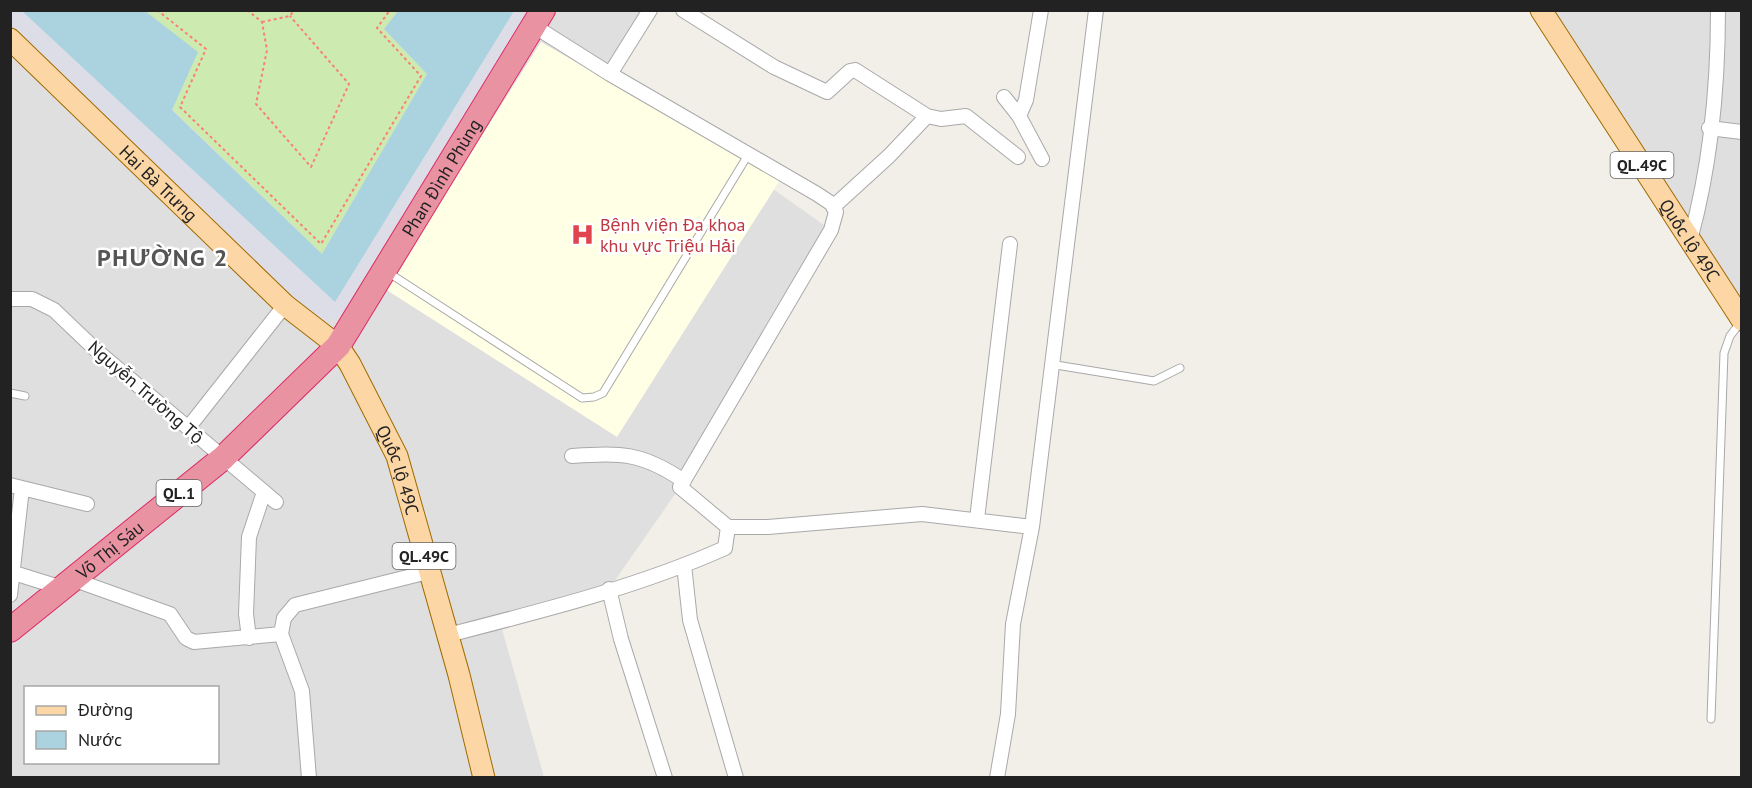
<svg xmlns="http://www.w3.org/2000/svg" width="1752" height="788" font-family="'PT Sans',sans-serif">
  <style>
    .residential { fill: #e0dfdf; fill-rule: evenodd }
    .education { fill: #ffffe5 }
    .grass { fill: #cdebb0 }
    .plaza { fill: #dddde8 }
    .water { fill: #aad3df }
    .lines { fill: none; stroke-linecap: round; stroke-linejoin: round }
    .lane-casing { stroke: #a9a9a9; stroke-width: 9 }
    .street-casing { stroke: #a9a9a9; stroke-width: 16 }
    .primary-casing { stroke: #a06b00; stroke-width: 23 }
    .highway-casing { stroke: #dc2a67; stroke-width: 26 }
    .path { stroke: #fa8072; stroke-width: 2; stroke-dasharray: 3 3; stroke-linecap: butt }
    .lane { stroke: #fff; stroke-width: 7 }
    .street { stroke: #fff; stroke-width: 14 }
    .primary { stroke: #fcd6a4; stroke-width: 21 }
    .highway { stroke: #e892a2; stroke-width: 24 }
    .labels { text-anchor: middle; dominant-baseline: central; stroke-width: 5; stroke-linejoin: round; paint-order: stroke }
    .shield { fill: #fff; stroke: #646464; stroke-width: 1.5 }
    .shield-label { font-size: 16px; font-weight: bold; fill: #222 }
    .street-label { font-size: 18px; fill: #222; stroke: #fff }
    .health-label { font-size: 18px; fill: #be3a42; stroke: #fff; text-anchor: start }
    .district-label { font-size: 24px; font-weight: bold; letter-spacing: 1.5px; fill: #555; stroke: #fff }
  </style>
  <rect width="100%" height="100%" fill="#f2efe9"/>
  <path class="residential" d="M 10,11 L 650,11 L 610,74 L 831,230 L 680,487 L 609,589 L 500,622 L 544,777 L 11,777 ZM 26,688 L 218,688 L 218,762 L 26,762 Z
    M 1544,11 L 1741,11 L 1741,307 Z"/>
  <path class="education" d="M 541,42 L 780,180 L 617,437 L 385,289 Z"/>
  <path class="grass" d="M 145,11 L 398,11 L 384,29 L 427,74 L 322,254 L 172,109 L 197,52 Z"/>
  <path class="plaza" d="M 10,11 L 22,11 L 335,301 L 514,11 L 536,11 L 350,310 L 330,321 L 320,320 L 283,293 L 11,27 Z"/>
  <path class="water" d="M 22,11 L 145,11 L 198,52 L 172,110 L 322,254 L 427,74 L 384,29 L 398,11 L 514,11 L 335,302 Z"/>
  <g class="lines">
    <defs>
      <path id="lane" d="M 389,273 L 582,398 L 594,397 L 603,393 L 748,155
        M 1050,364 L 1154,381 L 1180,368
        M 10,393 L 25,396
        M 1711,719 L 1724,353 L 1730,336 L 1740,323"/>
      <path id="street" d="M 683,10 L 774,67 L 827,92 L 850,71 L 855,70 L 927,116 L 941,119 L 966,116 L 1018,157
        M 610,74 L 650,10
        M 1004,97 L 1019,116 L 1042,159
        M 1019,116 L 1026,100 L 1041,10
        M 1709,128 L 1742,132
        M 833,207 L 889,156 L 927,116
        M 1690,240 C 1710,168 1718,85 1718,10
        M 10,299 L 32,299 L 54,310 L 97,351 L 276,502
        M 188,428 L 285,305
        M 572,456 C 622,453 641,452 684,481
        M 10,485 L 87,504
        M 977,519 L 1010,244
        M 728,527 L 768,527 L 922,514 L 1032,527
        M 684,565 L 690,620 L 736,778
        M 14,573 L 62,588
        M 72,579 L 170,614 L 186,638 L 194,642 L 281,634
        M 609,589 L 621,639 L 665,778
        M 10,595 L 22,488
        M 448,635 C 541,611 638,587 725,548 L 728,527 L 680,487 L 831,230 L 836,212 L 832,204 L 817,194 L 610,74 L 534,26
        M 249,638 L 246,614 L 249,537 L 264,492
        M 309,778 L 302,691 L 281,634 L 284,618 L 295,605 L 428,572
        M 997,778 L 1008,714 L 1013,624 L 1032,527 L 1096,10"/>
      <g id="primary">
        <path id="s1" d="M 1541,10 L 1742,320"/>
        <path id="s2" d="M 10,39 L 285,305 L 338,346 L 350,364 L 397,456 L 459,675 L 484,778"/>
      </g>
      <g id="highway">
        <path id="s3" d="M 10,630 L 223,458 L 338,346 L 543,10"/>
      </g>
    </defs>
    <use href="#lane" class="lane-casing"/>
    <use href="#street" class="street-casing"/>
    <use href="#primary" class="primary-casing"/>
    <use href="#highway" class="highway-casing"/>
    <path class="path" d="M 157,10 L 206,49 L 180,107 L 321,244 L 421,76 L 377,28 L 390,10
      M 247,10 L 262,22 L 267,50 L 256,104 L 311,167 L 349,84 L 290,16
      M 262,22 L 290,16 L 294,10"/>
    <use href="#lane" class="lane"/>
    <use href="#street" class="street"/>
    <use href="#primary" class="primary"/>
    <use href="#highway" class="highway"/>
  </g>
  <defs>
    <symbol id="hospital-bare" viewBox="-9 -9 18 18"><path d="M-5-5h3v3.5h4V-5h3V5h-3V1.5h-4V5h-3Z" fill="#e0444e" stroke="#fff" stroke-width="2.5" paint-order="stroke"/></symbol>
  </defs>
  <g fill-rule="evenodd">
    <use href="#hospital-bare" x="566" y="218" width="33" height="33"/>
  </g>
  <g class="labels">
    <g class="shield">
      <rect x="1610.5" y="152" width="63" height="26" rx="4.5"/>
      <rect x="156.5" y="480" width="45" height="26" rx="4.5"/>
      <rect x="392.5" y="543" width="63" height="26" rx="4.5"/>
    </g>
    <g class="shield-label">
      <text x="1642" y="165">QL.49C</text>
      <text x="179" y="493">QL.1</text>
      <text x="424" y="556">QL.49C</text>
    </g>
    <g class="street-label">
      <text stroke="none"><textPath href="#s3" startOffset="632">Phan Đình Phùng</textPath></text>
      <text stroke="none"><textPath href="#s2" startOffset="207">Hai Bà Trưng</textPath></text>
      <text stroke="none"><textPath href="#s1" startOffset="274">Quốc lộ 49C</textPath></text>
      <text transform="translate(146 392) rotate(41)">Nguyễn Trường Tộ</text>
      <text stroke="none"><textPath href="#s2" startOffset="588">Quốc lộ 49C</textPath></text>
      <text stroke="none"><textPath href="#s3" startOffset="128">Võ Thị Sáu</textPath></text>
    </g>
    <g class="health-label">
      <text x="600" y="224">Bệnh viện Đa khoa<tspan x="600" dy="21">khu vực Triệu Hải</tspan></text>
    </g>
    <g class="district-label">
      <text x="163" y="257">PHƯỜNG 2</text>
    </g>
  </g>
  <rect width="1752" height="788" fill="none" stroke="#222222" stroke-width="24"/>
  <rect x="24" y="686" width="195" height="78" fill="#ffffff" stroke="#a7a7a7" stroke-width="1.5"/>
  <rect x="36" y="706" width="30" height="9" fill="#fcd6a4" stroke="#a7a7a7" stroke-width="1.5"/>
  <text x="78" y="716" font-size="18" fill="#222222">Đường</text>
  <rect x="36" y="731" width="30" height="18" fill="#aad3df" stroke="#a7a7a7" stroke-width="1.5"/>
  <text x="78" y="746" font-size="18" fill="#222222">Nước</text>
</svg>
